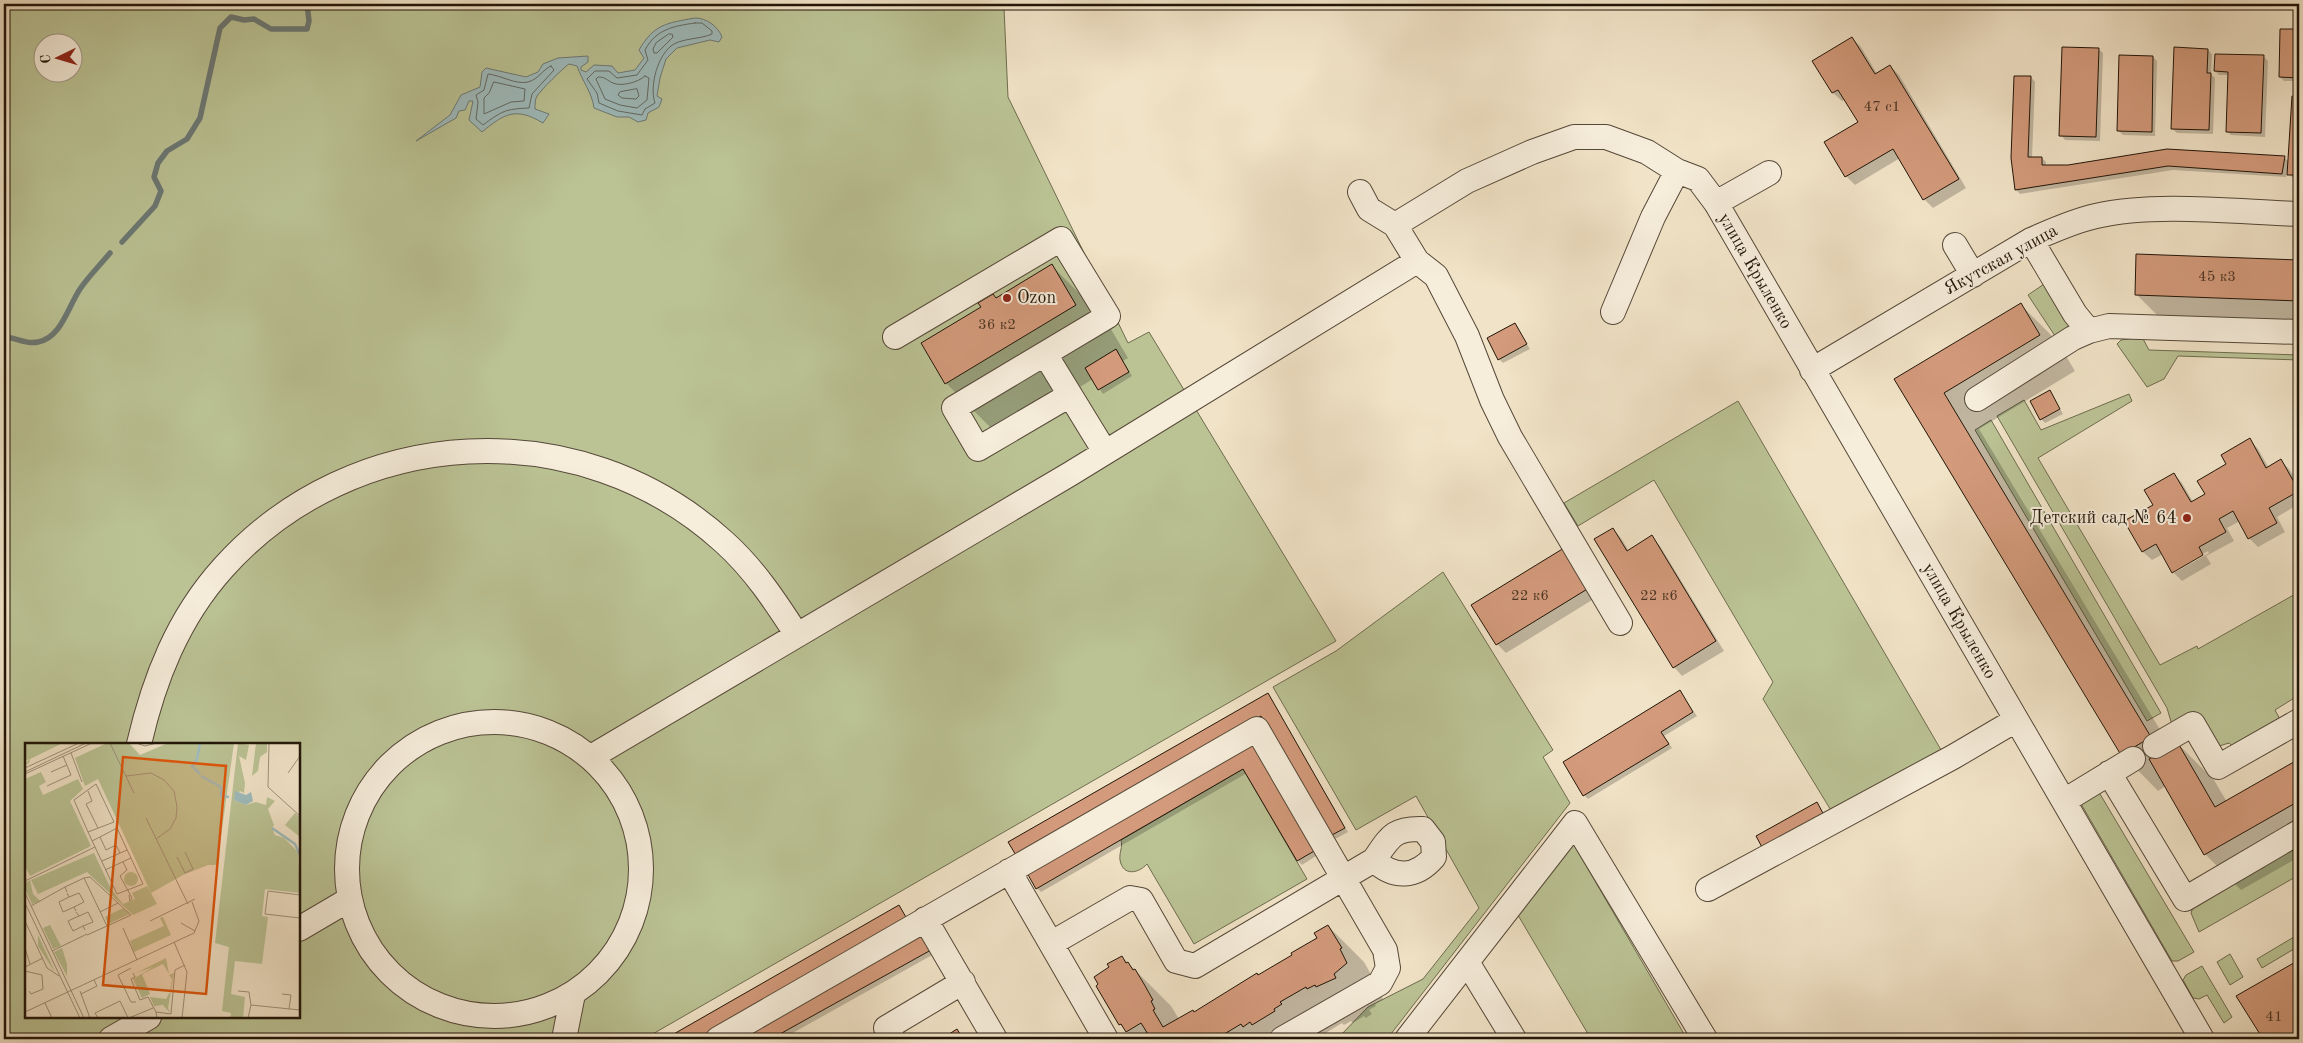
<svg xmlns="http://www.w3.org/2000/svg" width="2303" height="1043" font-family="'Old Standard TT',serif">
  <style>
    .green { fill: #bbc395; stroke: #6e6c4e; fill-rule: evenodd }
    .water { fill: #9ebcbe; stroke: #6c7975 }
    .shadow { fill: #0003 }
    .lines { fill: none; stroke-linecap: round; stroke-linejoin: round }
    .shore { stroke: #606863; stroke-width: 1 }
    .stream { stroke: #6c7975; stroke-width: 5.5 }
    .building { fill: #d39a7b; stroke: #211508 }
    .minor-casing { stroke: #554838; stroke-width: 26 }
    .minor { stroke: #f6eddb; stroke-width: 24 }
    .poi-dot { fill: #8f2418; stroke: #f6eddb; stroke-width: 2 }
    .labels { text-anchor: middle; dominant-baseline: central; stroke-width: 4; stroke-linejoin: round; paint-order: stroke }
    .number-label { font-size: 15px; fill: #4e3625 }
    .street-label { font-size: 18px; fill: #211508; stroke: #f6eddb }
    .poi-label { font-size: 18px; fill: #211508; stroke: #f6eddb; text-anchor: start }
    .inset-river { fill: none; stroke: #9ebcbe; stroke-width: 2.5 }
    .inset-road { fill: none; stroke: #9e917b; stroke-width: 1 }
    .view { fill: #de560c; fill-opacity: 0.15; stroke: #de560c; stroke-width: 2.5 }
    .inset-edge { fill: none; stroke: #211508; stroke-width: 2.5 }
  </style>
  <rect width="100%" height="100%" fill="#f1e3c7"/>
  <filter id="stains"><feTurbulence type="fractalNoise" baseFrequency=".004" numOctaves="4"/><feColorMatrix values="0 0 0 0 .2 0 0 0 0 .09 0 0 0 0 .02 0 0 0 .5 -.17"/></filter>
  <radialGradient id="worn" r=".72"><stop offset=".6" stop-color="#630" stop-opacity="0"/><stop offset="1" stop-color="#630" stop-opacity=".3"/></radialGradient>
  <path class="green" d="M 4,4 L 928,4 L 1004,8 L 1008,97 L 1128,343 L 1149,332 L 1336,641 L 644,1039 L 4,1039 ZM 42,42 L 72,42 L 72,72 L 42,72 ZM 26,744 L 299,744 L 299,1017 L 26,1017 Z
    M 2047,282 L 2070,320 L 2067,331 L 2057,339 L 2028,295 Z
    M 2142,337 L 2149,350 L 2299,355 L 2299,360 L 2178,356 L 2164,379 L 2147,387 L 2117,344 L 2121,340 Z
    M 2129,394 L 2132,401 L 2038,458 L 2160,665 L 2197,646 L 2198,649 L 2299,592 L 2299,695 L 2275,710 L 2282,723 L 2238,751 L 2229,743 L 2216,747 L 2172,725 L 2167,708 L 1997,416 L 2024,400 L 2041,430 Z
    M 1738,401 L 1944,755 L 1832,812 L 1763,699 L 1773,682 L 1654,480 L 1578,526 L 1564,503 Z
    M 1991,420 L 2161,713 L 2147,721 L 1975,430 Z
    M 1443,572 L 1553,750 L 1543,757 L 1570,803 L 1387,1039 L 1337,1039 L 1368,1007 L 1423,979 L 1479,908 L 1416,796 L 1356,830 L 1273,687 L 1336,651 Z
    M 1243,769 L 1307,879 L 1194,944 L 1147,864 C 1139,873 1123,877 1120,860 C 1119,853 1123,847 1121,840 Z
    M 2097,789 L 2194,952 L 2178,961 L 2172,961 L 2080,802 Z
    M 1567,833 L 1687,1039 L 1591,1039 L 1512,905 Z
    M 2299,840 L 2299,875 L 2199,932 L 2191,913 L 2195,902 Z
    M 2299,934 L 2299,946 L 2262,968 L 2257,959 Z
    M 2230,954 L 2243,977 L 2230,985 L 2217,962 Z
    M 2202,966 L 2232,1017 L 2224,1023 L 2207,995 L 2199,999 L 2193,998 L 2183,980 L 2186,975 Z"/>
  <path class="water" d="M 695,18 C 706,18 718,26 722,37 L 719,42 L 710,40 L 677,48 L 666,59 L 660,78 L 657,96 L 662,99 L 659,107 L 648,113 L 646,120 L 638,122 L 629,117 L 617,117 L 594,108 C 592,92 582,81 577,66 L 569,64 C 563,68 541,90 537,96 C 535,99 535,105 535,109 L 549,114 L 543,123 C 516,107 505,113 482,132 L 469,120 L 473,101 L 469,101 L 465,110 L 459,111 L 456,118 L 416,141 L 450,115 L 461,95 L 480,87 L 482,72 L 486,68 L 526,77 L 538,72 L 543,64 L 558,58 L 588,56 L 588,62 L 581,67 L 581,70 L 586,72 L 594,65 L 612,66 L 618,73 L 635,70 L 644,58 L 639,50 C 654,24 667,23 695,18 Z"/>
  <path class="shadow" d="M 2298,30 L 2299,81 L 2284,81 L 2280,77 Z
    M 1852,38 L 1861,47 L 1877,74 L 1890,66 L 1899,75 L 1966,188 L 1933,208 L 1924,199 L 1900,158 L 1855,185 L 1846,176 L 1826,142 L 1859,122 L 1846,99 L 1842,101 L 1833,93 L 1814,61 Z
    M 2098,49 L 2103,53 L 2100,141 L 2065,140 L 2061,135 Z
    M 2208,50 L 2212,54 L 2211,74 L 2215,78 L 2213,134 L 2177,133 L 2172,128 Z
    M 2153,57 L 2157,61 L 2155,136 L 2123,135 L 2119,131 Z
    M 2264,57 L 2268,61 L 2265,137 L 2231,135 L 2227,131 L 2229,75 L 2219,75 L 2215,71 Z
    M 2031,77 L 2035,82 L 2032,158 L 2042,158 L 2046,162 L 2046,166 L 2284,157 L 2289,162 L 2293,98 L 2299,98 L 2299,179 L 2293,178 L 2287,172 L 2286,177 L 2173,170 L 2020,194 L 2016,190 Z
    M 2138,255 L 2299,261 L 2299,335 L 2172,330 L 2136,294 Z
    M 1052,266 L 1105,319 L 1128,358 L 1123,361 L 1132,376 L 1103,394 L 1093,379 L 999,436 L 946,383 L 983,307 Z
    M 2020,304 L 2057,341 L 2075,371 L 1979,429 L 2171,748 L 2178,744 L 2214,780 L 2227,802 L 2299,761 L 2299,857 L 2241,890 L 2205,854 L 2166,786 L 2158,791 L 2122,754 L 1896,380 Z
    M 1515,324 L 1530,349 L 1503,363 L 1499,359 Z
    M 2050,391 L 2063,414 L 2045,423 L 2041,419 Z
    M 2250,440 L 2258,449 L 2269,468 L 2281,461 L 2290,470 L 2299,486 L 2299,504 L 2277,517 L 2285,532 L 2258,547 L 2249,538 L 2240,521 L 2227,528 L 2234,541 L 2206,556 L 2211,564 L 2182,581 L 2174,573 L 2209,553 L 2208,551 L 2174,570 L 2174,573 L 2163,554 L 2152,560 L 2143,552 L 2126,521 L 2154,505 L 2174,474 L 2182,483 L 2193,502 L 2207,495 L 2228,465 Z
    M 1613,529 L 1621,538 L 1629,551 L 1652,537 L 1660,546 L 1724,651 L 1682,676 L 1674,667 Z
    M 1564,550 L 1597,597 L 1506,653 L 1497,644 Z
    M 1680,692 L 1697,716 L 1664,736 L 1672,748 L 1588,799 L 1584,795 Z
    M 1268,694 L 1348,832 L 1335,839 L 1331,835 L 1265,720 L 1018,856 Z
    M 1253,743 L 1319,854 L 1302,865 L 1298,861 L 1247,773 L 1041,892 L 1037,888 Z
    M 899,906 L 910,923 L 708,1039 L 667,1039 Z
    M 1328,926 L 1364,962 L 1377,985 L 1375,986 L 1383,999 L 1375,1004 L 1376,1006 L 1369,1010 L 1372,1014 L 1366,1018 L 1364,1016 L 1353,1023 L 1351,1021 L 1344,1025 L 1342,1023 L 1316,1039 L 1135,1039 L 1120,1024 L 1111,968 L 1122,957 L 1171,1006 L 1179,1019 L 1195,1013 L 1294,956 L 1318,938 Z
    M 926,940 L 934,954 L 782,1039 L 737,1039 Z
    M 2299,961 L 2299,1039 L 2264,1039 L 2237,996 Z"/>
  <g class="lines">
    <path class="shore" d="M 695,23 L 702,23 L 712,31 L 712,34 C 701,39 685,38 674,44 C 658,53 649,86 655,103 L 645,109 L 642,115 L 618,111 L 599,103 L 597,93 L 587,79 L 595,71 L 609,71 L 617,78 L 637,75 L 648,60 L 645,50 C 656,29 674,26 695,23 Z
      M 669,34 L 672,34 L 673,37 L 657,53 L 654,53 L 653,49 L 656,43 Z
      M 551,66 L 554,70 L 532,94 L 529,108 C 505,109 502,111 483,125 L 476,119 L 478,102 L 476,95 L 484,90 L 488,74 C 500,75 516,85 528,82 C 539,79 542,70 551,66 Z
      M 645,76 L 649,78 L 647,100 L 637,108 L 620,105 L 605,99 L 596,79 L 598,77 C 606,77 606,80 613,83 C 621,87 639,82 645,76 Z
      M 494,82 L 525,89 L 524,101 L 511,102 L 484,114 L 484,98 L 489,93 Z
      M 637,89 L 639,96 L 636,99 L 622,98 L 618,95 L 620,92 Z"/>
    <path class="stream" d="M 122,242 L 155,206 L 161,191 L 154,177 L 158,163 L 167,151 L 187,139 L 200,118 L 220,28 L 231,17 L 244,20 L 254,19 L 271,29 L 307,29 L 309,21 L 307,4
      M 4,337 C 16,337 25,345 38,342 C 61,338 68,307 80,289 C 89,276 100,265 110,253"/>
  </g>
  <path class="building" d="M 2280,29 L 2299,29 L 2299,78 L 2279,77 Z
    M 1852,37 L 1875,74 L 1890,65 L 1959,179 L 1923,200 L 1893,149 L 1845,177 L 1824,142 L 1858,122 L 1838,90 L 1832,93 L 1812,61 Z
    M 2062,47 L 2099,48 L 2096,137 L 2059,136 Z
    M 2174,47 L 2208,49 L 2207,73 L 2211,73 L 2209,130 L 2171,129 Z
    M 2215,54 L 2264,55 L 2261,133 L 2226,132 L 2228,72 L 2214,71 Z
    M 2119,55 L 2153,56 L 2152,132 L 2117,131 Z
    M 2014,76 L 2031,76 L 2028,157 L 2042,157 L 2042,165 L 2068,165 L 2167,149 L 2285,156 L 2282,174 L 2168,166 L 2015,190 L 2011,158 Z
    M 2292,96 L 2299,97 L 2299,175 L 2287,175 Z
    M 2136,254 L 2299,260 L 2299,301 L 2135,295 Z
    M 1052,264 L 1076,305 L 945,384 L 921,343 L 981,307 L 978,303 L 993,294 L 996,298 Z
    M 2021,303 L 2040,335 L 1944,393 L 2151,737 L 2121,755 L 1894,379 Z
    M 1515,323 L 1527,344 L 1498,360 L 1487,338 Z
    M 1116,349 L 1129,372 L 1098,390 L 1085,368 Z
    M 2050,390 L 2060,409 L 2040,420 L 2030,401 Z
    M 2250,438 L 2266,468 L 2281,459 L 2299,491 L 2269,508 L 2277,523 L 2248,539 L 2233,511 L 2219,519 L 2226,532 L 2199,547 L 2203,555 L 2172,573 L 2156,544 L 2142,552 L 2124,521 L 2153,505 L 2144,490 L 2174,473 L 2191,502 L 2205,494 L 2197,481 L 2226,464 L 2221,455 Z
    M 1613,528 L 1627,551 L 1652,535 L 1716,641 L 1673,668 L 1594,539 Z
    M 1564,548 L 1589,588 L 1496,645 L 1471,605 Z
    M 1680,690 L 1693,712 L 1661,732 L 1669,744 L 1583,796 L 1563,762 Z
    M 1268,693 L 1345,828 L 1330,836 L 1261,716 L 1017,857 L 1008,842 Z
    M 1253,741 L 1316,850 L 1297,861 L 1243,769 L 1036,889 L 1027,873 Z
    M 2178,743 L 2215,807 L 2299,759 L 2299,801 L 2204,855 L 2149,759 Z
    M 1817,802 L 1825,817 L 1764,851 L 1756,836 Z
    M 899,905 L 907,919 L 705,1035 L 708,1039 L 665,1039 Z
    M 1328,925 L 1342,948 L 1340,949 L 1347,963 L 1334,974 L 1336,978 L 1316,987 L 1315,985 L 1307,989 L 1306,987 L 1280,1002 L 1282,1004 L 1274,1009 L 1275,1011 L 1252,1025 L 1250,1022 L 1243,1027 L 1241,1024 L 1216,1039 L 1151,1039 L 1141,1023 L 1126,1032 L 1121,1024 L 1119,1025 L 1096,986 L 1098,984 L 1094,977 L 1109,967 L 1107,964 L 1122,956 L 1126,963 L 1128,962 L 1133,970 L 1135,969 L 1144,984 L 1153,1000 L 1151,1001 L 1155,1009 L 1153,1010 L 1163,1027 L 1193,1010 L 1194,1012 L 1257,973 L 1258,975 L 1292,955 L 1291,953 L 1317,938 L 1314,933 Z
    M 922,934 L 931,950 L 771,1039 L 734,1039 Z
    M 2299,960 L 2299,1039 L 2263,1039 L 2236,996 Z
    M 957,1029 L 963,1039 L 944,1039 L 943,1038 Z"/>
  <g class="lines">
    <defs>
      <path id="minor" d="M 1360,192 L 1369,209 L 1395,225 L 1417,261 L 1436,276 L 1467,336 L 1492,400 L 1510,437 L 1620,623
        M 1716,203 L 1769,173
        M 1395,225 L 1467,181 L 1532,152 L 1574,137 L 1606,137 L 1647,152 L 1677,171 L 1698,179 L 1716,203 L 2202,1039
        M 2031,240 L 2075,314 L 2089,331 L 2109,326 L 2299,332
        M 1955,245 L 1973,275
        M 1613,312 L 1653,217 L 1677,171
        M 895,337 L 1061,239 L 1108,316 L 954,408 L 978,449 L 1070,395
        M 1045,354 L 1105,452
        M 1812,370 L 2031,240 C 2052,231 2073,221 2096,216 C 2155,202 2238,212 2299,214
        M 1977,399 L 2073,338 L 2089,331
        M347 869a147 147 0 1 1 294 0a147 147 0 1 1-294 0Z
        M 139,744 C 154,679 178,618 223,568 C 353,423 580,411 724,542 C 754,569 775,601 797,635
        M 2155,746 L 2193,724 L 2218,767 L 2299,721
        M 591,757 L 1070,474 L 1417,261
        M 2109,773 L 2185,899 L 2299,832
        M 2064,801 L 2133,759
        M 1009,871 L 1106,1039
        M 1708,889 L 1953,757 L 2016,720
        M 925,919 L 995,1039
        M 299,929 L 350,899
        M 1052,943 L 1130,898 L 1141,900 L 1176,961 L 1195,966 L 1374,860 C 1390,837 1393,828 1423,829 L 1433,842 L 1434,857 C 1416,878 1394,879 1374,860
        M 1467,962 L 1514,1039
        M 111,1039 L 149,1017
        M 564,1039 L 573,994
        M 718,1039 L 1257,729 L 1385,950 L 1388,968 L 1380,983 L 1282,1039
        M 893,1039 L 886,1028 L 963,982
        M 1407,1039 L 1575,823 L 1705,1039"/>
    </defs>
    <use href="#minor" class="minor-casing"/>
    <use href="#minor" class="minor"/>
  </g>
  <g class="poi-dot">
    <circle cx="1007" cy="298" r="5"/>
    <circle cx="2187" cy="518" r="5"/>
  </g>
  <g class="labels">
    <g class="number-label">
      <text x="1882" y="107">47 с1</text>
      <text x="2217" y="277">45 к3</text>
      <text x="997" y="325">36 к2</text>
      <text x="1530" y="596">22 к6</text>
      <text x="1659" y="596">22 к6</text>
      <text x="2274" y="1017">41</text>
    </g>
    <g class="street-label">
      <text transform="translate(2001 260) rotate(-29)">Якутская улица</text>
      <text transform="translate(1755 271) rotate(60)">улица Крыленко</text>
      <text transform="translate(1959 621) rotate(60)">улица Крыленко</text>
    </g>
    <g class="poi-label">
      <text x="1017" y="298">Ozon</text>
      <text x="2177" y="518" text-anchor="end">Детский сад № 64</text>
    </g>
  </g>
  <g transform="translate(25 743)">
    <rect width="275" height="275" fill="#f1e3c7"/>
    <path d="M 0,0 L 38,0 L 5,16 L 4,20 L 0,22 L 4,16 L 0,18 ZM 82,0 L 104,0 L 115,12 L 143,0 L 209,0 L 192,122 L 183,122 L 158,132 L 126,150 L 73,36 L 60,43 L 50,15 ZM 213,0 L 224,2 L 221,17 L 214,13 L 220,40 L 219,50 L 215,48 L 209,57 L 221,62 L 231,59 L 241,62 L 242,54 L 250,58 L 243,66 L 249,82 L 247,85 L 250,92 L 259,95 L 273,109 L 275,150 L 240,146 L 237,173 L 243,174 L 237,221 L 210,218 L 206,251 L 220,254 L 218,275 L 205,275 L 206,270 L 197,268 L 204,204 L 190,200 ZM 231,0 L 242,0 L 242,9 L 235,14 L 233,28 L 227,33 ZM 16,29 L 21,39 L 14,43 L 18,52 L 53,36 L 58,46 L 45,58 L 66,103 L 5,133 L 0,123 L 0,36 ZM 270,70 L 275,74 L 275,94 L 260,82 ZM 69,110 L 86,146 L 98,161 L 110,156 L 107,150 L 122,143 L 132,161 L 108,172 L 62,129 L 13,151 L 6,137 ZM99 136a7 7 0 1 1 14 0a7 7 0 1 1-14 0ZM 5,137 L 8,151 L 15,158 L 7,161 L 0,146 L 0,140 ZM 98,165 L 105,171 L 83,181 L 80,174 ZM 138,174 L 146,192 L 109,209 L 105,198 L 139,183 L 135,175 ZM 25,182 L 36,203 L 28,206 L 18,185 ZM 13,192 L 29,227 L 29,228 L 13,203 ZM 37,205 L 42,221 L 42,233 L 29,209 ZM 141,215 L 144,231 L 138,221 L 117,231 L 125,251 L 117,255 L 108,236 L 128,224 L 111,230 ZM 149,230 L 143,265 L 145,270 L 138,262 L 129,263 L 125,254 L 141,256 L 145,249 L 147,236 L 144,232 Z" fill="#bbc395"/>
    <path d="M 210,48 L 221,52 L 226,49 L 228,58 L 221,62 L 209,57 Z" fill="#9ebcbe"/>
    <path class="inset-river" d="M 175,0 L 172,16 L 167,23 L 175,31M 176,33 L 196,44 L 196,53 L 204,54M 247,85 L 270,101 L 275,112"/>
    <path class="inset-road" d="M 85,0 L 109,50M 111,0 L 120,3 L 132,0M 244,0 L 243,44 L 275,73M 46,10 L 57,39M 0,25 L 54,0M 0,29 L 61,0M 26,29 L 42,22M 263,30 L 275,13M 0,31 L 67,0M 101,33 L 126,30 L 139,37 L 149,48 L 152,64 L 151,75 L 145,86 L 131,96M 22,43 L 46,32 L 38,13M 63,48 L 67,58 L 61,61 L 73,85M 121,75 L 163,161M 63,89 L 89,79 L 71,41 L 49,57 L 63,89 L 92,151 L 118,141 L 92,85 L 75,94M 67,98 L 75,94 L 81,107 L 91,102 L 95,110M 152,114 L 160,130 L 168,126 L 160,109M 77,118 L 102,107M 98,119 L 102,127 L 95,133 L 107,155 L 105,158 L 104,152M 80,127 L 106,115M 59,135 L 65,134 L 106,172 L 82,183M 0,138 L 70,104M 40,144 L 59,135 L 82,183 L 62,192M 0,150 L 59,275M 42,150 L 44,154 L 34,159 L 38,169 L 49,164 L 51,168M 275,152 L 243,148 L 240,171 L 275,175M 44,154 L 54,150 L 59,159 L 49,164M 0,160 L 55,275M 6,163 L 40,144 L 42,149M 51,169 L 54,173 L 43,178 L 48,188 L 58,183 L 60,187M 75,169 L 93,160M 54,173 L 63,169 L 68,179 L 58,183M 0,178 L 22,225 L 34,233M 125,178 L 170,156M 156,180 L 170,188M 98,185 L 112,217M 149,199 L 162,229 L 157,275M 0,205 L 5,221M 27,208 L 62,191M 0,224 L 18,215M 106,225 L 93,232 L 106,259 L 111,259M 0,228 L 17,232 L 18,246 L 6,251 L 4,248M 108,230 L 110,234 L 106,236 L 115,257 L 123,254 L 131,269M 55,248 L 65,275M 213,248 L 224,249 L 226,262 L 223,275M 56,251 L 72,243 L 69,237M 257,251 L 266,252 L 264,266M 20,260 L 27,275M 226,262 L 275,267M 0,269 L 169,190 L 174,178 L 167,159M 73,275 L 70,270 L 95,258 L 103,275M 104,275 L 128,265M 132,275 L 131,269 L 146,271 L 150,227 L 160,222"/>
    <path class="view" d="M 98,14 L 201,23 L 181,251 L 78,242 Z"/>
    <rect width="275" height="275" class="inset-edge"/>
  </g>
  <rect width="2303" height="1043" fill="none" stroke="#f1e3c7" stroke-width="20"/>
  <rect x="5" y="5" width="2293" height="1033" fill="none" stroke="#211508" stroke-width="2.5"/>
  <rect x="10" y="10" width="2283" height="1023" fill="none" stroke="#211508"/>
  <g transform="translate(58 58) rotate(265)"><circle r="24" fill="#f6eddb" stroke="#a19787"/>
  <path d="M0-4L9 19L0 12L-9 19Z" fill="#8f2418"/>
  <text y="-8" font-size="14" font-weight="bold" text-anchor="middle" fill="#211508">С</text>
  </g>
  <rect width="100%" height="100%" filter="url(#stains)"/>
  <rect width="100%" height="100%" fill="url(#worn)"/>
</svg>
